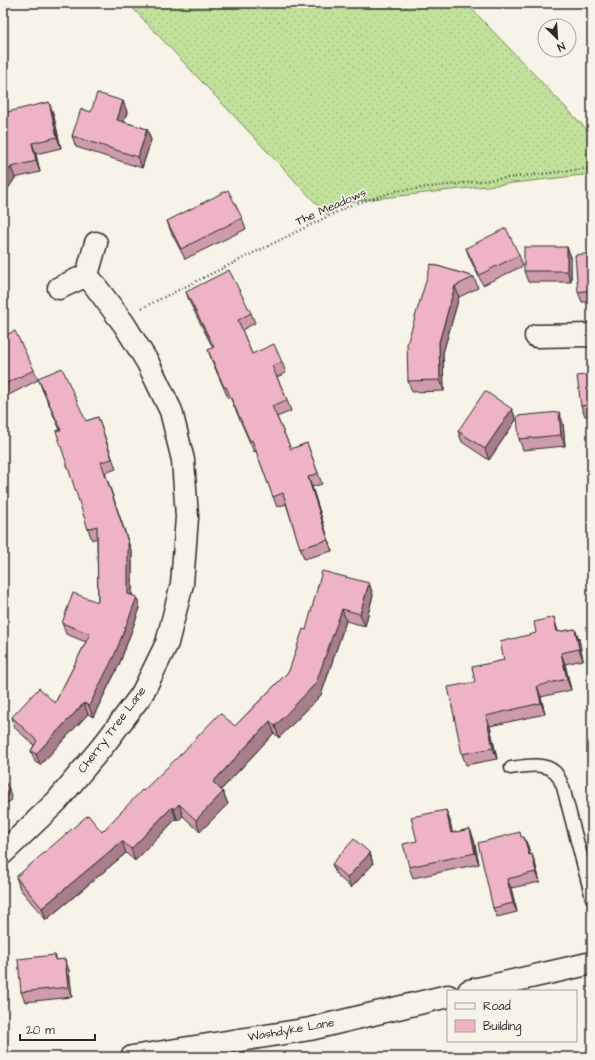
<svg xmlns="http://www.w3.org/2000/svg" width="595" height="1060" font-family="'Architects Daughter',sans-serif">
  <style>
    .grass { fill: url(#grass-dots); stroke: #768663 }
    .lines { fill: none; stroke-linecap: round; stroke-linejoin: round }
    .service-casing { stroke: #2b2b2b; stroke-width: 15 }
    .minor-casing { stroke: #2b2b2b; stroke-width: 25 }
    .tertiary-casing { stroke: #2b2b2b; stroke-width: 25 }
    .path { stroke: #2b2b2b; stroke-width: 2.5; stroke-dasharray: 1 3; stroke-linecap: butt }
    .service { stroke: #f7f3e8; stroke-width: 12 }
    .minor { stroke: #f7f3e8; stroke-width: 22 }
    .tertiary { stroke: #f7f3e8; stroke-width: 22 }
    .wall { fill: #cd9ba9; stroke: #2b2b2b }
    .shaded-wall { fill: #a77e8a; stroke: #2b2b2b }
    .building { fill: #eeb4c5; stroke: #2b2b2b }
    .labels { text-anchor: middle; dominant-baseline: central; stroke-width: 3.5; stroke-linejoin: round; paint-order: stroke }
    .street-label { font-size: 12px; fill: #2b2b2b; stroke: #f7f3e8 }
  </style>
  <defs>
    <pattern id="grass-dots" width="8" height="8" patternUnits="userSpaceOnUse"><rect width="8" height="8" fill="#c2e29b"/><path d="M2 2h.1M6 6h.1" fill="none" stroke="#a7c286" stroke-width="1.8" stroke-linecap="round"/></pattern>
  </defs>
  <rect width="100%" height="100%" fill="#f7f3e8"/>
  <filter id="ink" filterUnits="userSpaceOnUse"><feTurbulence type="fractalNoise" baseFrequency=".025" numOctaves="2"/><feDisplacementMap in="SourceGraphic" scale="8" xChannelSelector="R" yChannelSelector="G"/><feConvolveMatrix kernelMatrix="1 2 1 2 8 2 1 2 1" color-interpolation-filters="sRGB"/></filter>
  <g filter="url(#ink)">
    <path class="grass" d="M 128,3 L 466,3 L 592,135 L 592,174 L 347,202 L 327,215 Z"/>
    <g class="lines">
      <defs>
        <path id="service" d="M 511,768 C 525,766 544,762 555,772 C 559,776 561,783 563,787 L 592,898"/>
        <path id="minor" d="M 59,288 L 87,275 L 96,243
          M 536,336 L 592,335
          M 3,853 L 57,801 L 106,742 L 142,694 L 167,643 L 182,584 L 187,517 L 183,460 L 171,411 L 148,363 L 124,324 L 87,275"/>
        <path id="tertiary" d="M 469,991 L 592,963
          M 132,1057 L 310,1029 L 448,996"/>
      </defs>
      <use href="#service" class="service-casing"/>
      <use href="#minor" class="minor-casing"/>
      <use href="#tertiary" class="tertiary-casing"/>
      <path class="path" d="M 142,308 L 349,206 L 396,191 L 592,168"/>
      <use href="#service" class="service"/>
      <use href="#minor" class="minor"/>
      <use href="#tertiary" class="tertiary"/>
    </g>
    <path class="wall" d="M 123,101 L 127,112 L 124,122 L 147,129 L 151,140 L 142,168 L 76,147 L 72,136 L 91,112 Z
      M 3,113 L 53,113 L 61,148 L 36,154 L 40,172 L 15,178 L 3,196 Z
      M 242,218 L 246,229 L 185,259 L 171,232 L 167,221 Z
      M 567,247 L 571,257 L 571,282 L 528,282 L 524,271 Z
      M 466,248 L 519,255 L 523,266 L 483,285 L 470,259 Z
      M 592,253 L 592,302 L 582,302 L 578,292 Z
      M 431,264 L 474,277 L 478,288 L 459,297 L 443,353 L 444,391 L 412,392 L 408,381 Z
      M 186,292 L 251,313 L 255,323 L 242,330 L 252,354 L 282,362 L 286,373 L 277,377 L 287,400 L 291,411 L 277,417 L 291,449 L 307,443 L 322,484 L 312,487 L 332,551 L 304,559 L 286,504 L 277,507 L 256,451 L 254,452 L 230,397 L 228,398 L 212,361 L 208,350 L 213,348 L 190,303 Z
      M 3,336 L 34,370 L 38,380 L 3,398 Z
      M 592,374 L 592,415 L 585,416 L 581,406 Z
      M 38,378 L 86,421 L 98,417 L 116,469 L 105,473 L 132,553 L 132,596 L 137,597 L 140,608 L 119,665 L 93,717 L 88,714 L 40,765 L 35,762 L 31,751 L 34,745 L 15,728 L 12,717 L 55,703 L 86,642 L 66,634 L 62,623 L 98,602 L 97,538 L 92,540 L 88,529 L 60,430 L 42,389 Z
      M 512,409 L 516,420 L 489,460 L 462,442 L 458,431 Z
      M 559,412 L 563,423 L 565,446 L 523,450 L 519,439 Z
      M 369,583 L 373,595 L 365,626 L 346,621 L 321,695 L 279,738 L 274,733 L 221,790 L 223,792 L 228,804 L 200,832 L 183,816 L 178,821 L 176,819 L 135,861 L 126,853 L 46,920 L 20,889 L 16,877 L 102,832 L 143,791 L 235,726 L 289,671 L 306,630 Z
      M 557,628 L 558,632 L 575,629 L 579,639 L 583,660 L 565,664 L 571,690 L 541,697 L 545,714 L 490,726 L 497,759 L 466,765 L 462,754 L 475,682 L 504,660 Z
      M 3,779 L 9,789 L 12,800 L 3,805 Z
      M 446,810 L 450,821 L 452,833 L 470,829 L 474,840 L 479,864 L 413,878 L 409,867 L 417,841 Z
      M 522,837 L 528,846 L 530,854 L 535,863 L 540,882 L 511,888 L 517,912 L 497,917 L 493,908 Z
      M 370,853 L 373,864 L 351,888 L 336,874 L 332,864 Z
      M 55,955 L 57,960 L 69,970 L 72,997 L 25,1002 L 21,992 Z"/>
    <path class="shaded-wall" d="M 123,101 L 127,112 L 121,131 L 117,120 Z
      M 49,102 L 53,113 L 61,148 L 57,137 Z
      M 147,129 L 151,140 L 142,168 L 138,157 Z
      M 32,143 L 36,154 L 40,172 L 36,161 Z
      M 11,167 L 15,178 L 3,196 L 3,179 Z
      M 567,247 L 571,257 L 571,282 L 567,271 Z
      M 455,286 L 459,297 L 443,353 L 444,391 L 440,380 L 439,342 Z
      M 512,409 L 516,420 L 489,460 L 485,449 Z
      M 559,412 L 563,423 L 565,446 L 561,435 Z
      M 105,473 L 132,553 L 132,605 L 128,594 Z
      M 308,477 L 312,487 L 332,551 L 328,540 Z
      M 369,583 L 373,595 L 365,626 L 360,614 Z
      M 137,597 L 140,608 L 119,665 L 93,717 L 89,706 Z
      M 342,609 L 346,621 L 321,695 L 279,738 L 275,726 Z
      M 554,617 L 557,628 L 561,643 L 557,632 Z
      M 575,629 L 579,639 L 583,660 L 579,649 Z
      M 561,653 L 565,664 L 571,690 L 567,679 Z
      M 537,686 L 541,697 L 545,714 L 541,703 Z
      M 84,703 L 88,714 L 40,765 L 36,754 Z
      M 486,716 L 490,726 L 497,759 L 493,748 Z
      M 270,721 L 274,733 L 217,794 L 213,782 Z
      M 223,792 L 228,804 L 200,832 L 196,820 Z
      M 179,804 L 183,816 L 178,821 L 174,809 Z
      M 172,807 L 176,819 L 135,861 L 131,849 Z
      M 446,810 L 450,821 L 455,844 L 451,833 Z
      M 470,829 L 474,840 L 479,864 L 475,853 Z
      M 524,837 L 528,846 L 532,864 L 529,855 Z
      M 122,841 L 126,853 L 46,920 L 42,908 Z
      M 370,853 L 373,864 L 351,888 L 347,878 Z
      M 532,854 L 535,863 L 540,882 L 536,872 Z
      M 507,879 L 511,888 L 517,912 L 513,903 Z
      M 65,959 L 69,970 L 72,997 L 68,987 Z"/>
    <path class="building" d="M 97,93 L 123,101 L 117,120 L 147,129 L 138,157 L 72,136 L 81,109 L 91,112 Z
      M 49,102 L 57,137 L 32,143 L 36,161 L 11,167 L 3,179 L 3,113 Z
      M 228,190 L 242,218 L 181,249 L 167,221 Z
      M 506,228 L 519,255 L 479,275 L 466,248 Z
      M 524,247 L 567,247 L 567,271 L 524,271 Z
      M 592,253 L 592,290 L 578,292 L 575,255 Z
      M 431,264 L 474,277 L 455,286 L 439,342 L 440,380 L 408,381 L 407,344 Z
      M 229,270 L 251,313 L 238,320 L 252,354 L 274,344 L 282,362 L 272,366 L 287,400 L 272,406 L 291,449 L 307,443 L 318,473 L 308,477 L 328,540 L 300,548 L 283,493 L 273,497 L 252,440 L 250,441 L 226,387 L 224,387 L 208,350 L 214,347 L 186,292 Z
      M 15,331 L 34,370 L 3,385 L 3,336 Z
      M 62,368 L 86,421 L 98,417 L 112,459 L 101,462 L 128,542 L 128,594 L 137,597 L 115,654 L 89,706 L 84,703 L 36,754 L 31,751 L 37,741 L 12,717 L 39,688 L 55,703 L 90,634 L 62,623 L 73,593 L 98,602 L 97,526 L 88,529 L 56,431 L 61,430 L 38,378 Z
      M 592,374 L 592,404 L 581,406 L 577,376 Z
      M 485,391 L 512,409 L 485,449 L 458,431 Z
      M 559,412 L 561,435 L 519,439 L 517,416 Z
      M 322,571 L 369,583 L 360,614 L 342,609 L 316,683 L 275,726 L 270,721 L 213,782 L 223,792 L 196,820 L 179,804 L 174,809 L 172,807 L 131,849 L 122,841 L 42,908 L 16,877 L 88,815 L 102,832 L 142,790 L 143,791 L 183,752 L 220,713 L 235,726 L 289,671 L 303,629 L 306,630 Z
      M 554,617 L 557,632 L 575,629 L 579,649 L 561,653 L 567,679 L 537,686 L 541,703 L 486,716 L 493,748 L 462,754 L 448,687 L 475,682 L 472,667 L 504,660 L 500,642 L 536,633 L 534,622 Z
      M 3,779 L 9,789 L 3,792 Z
      M 446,810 L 451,833 L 470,829 L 475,853 L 409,867 L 403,844 L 417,841 L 411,817 Z
      M 520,832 L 521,837 L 524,837 L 529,855 L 532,854 L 536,872 L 507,879 L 513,903 L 493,908 L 478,843 Z
      M 354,839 L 370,853 L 347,878 L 332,864 Z
      M 55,955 L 55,960 L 65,959 L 68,987 L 21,992 L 18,959 Z"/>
  </g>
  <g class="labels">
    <g class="street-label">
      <text transform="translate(331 207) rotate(-24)">The Meadows</text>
      <text transform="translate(112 730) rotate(-53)">Cherry Tree Lane</text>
      <text transform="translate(291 1030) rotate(-10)">Washdyke Lane</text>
    </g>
  </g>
  <rect width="595" height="1060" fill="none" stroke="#f7f3e8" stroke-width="16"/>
  <rect x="8" y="8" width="579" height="1044" fill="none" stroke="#2b2b2b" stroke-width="1.5" filter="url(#ink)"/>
  <rect x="447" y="990" width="130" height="52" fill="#f7f3e8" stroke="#a5a39c"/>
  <rect x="455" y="1003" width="20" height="6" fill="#f7f3e8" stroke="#a5a39c"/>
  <text x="483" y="1010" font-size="12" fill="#2b2b2b">Road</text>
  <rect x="455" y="1020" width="20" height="12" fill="#eeb4c5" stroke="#a5a39c"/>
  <text x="483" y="1030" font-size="12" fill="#2b2b2b">Building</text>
  <g transform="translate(557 38) rotate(155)"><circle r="19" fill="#f7f3e8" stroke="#a5a39c"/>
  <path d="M0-3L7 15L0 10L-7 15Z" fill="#2b2b2b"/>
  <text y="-6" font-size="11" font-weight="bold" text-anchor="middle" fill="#2b2b2b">N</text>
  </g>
  <path d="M20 1034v6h75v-6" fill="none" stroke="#2b2b2b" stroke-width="2"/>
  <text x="26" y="1034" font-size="12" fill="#2b2b2b" stroke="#f7f3e8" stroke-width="3" paint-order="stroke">20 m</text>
</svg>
